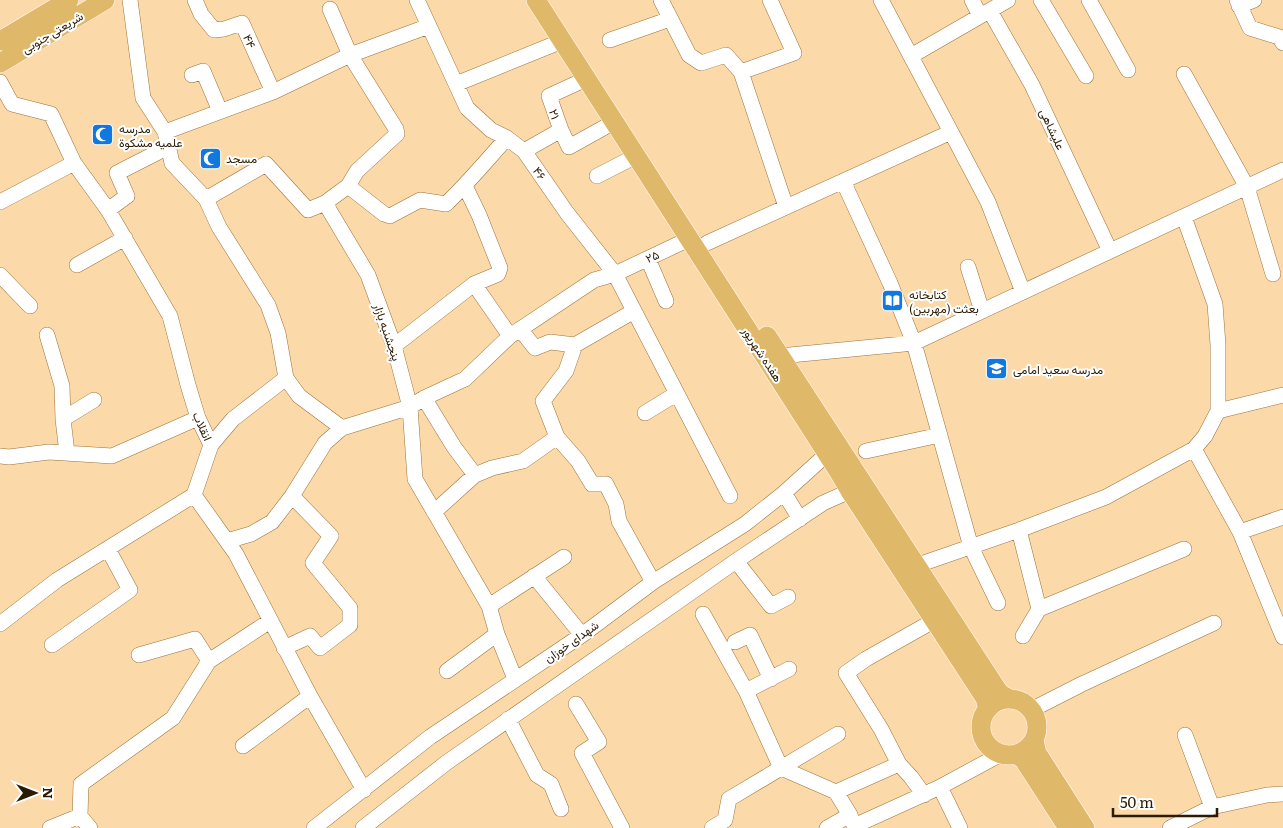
<svg xmlns="http://www.w3.org/2000/svg" width="1283" height="828" font-family="Literata,Vazirmatn,serif">
  <style>
    .lines { fill: none; stroke-linecap: round; stroke-linejoin: round }
    .minor-casing { stroke: #9c7338; stroke-width: 16 }
    .major-casing { stroke: #fff; stroke-width: 20 }
    .minor { stroke: #fff; stroke-width: 15 }
    .major { stroke: #dfb869; stroke-width: 19 }
    .labels { text-anchor: middle; dominant-baseline: central; stroke-width: 4; stroke-linejoin: round; paint-order: stroke }
    .street-label { font-size: 12px; fill: #2c1b03; stroke: #fff }
    .poi-label { font-size: 12px; fill: #2c1b03; stroke: #fff; text-anchor: start }
  </style>
  <rect width="100%" height="100%" fill="#fcd9a9"/>
  <g class="lines">
    <defs>
      <path id="minor" d="M 130,0 L 143,98 L 165,132 L 273,92 L 350,55 L 429,26
        M 195,0 L 201,14 L 214,30 L 224,29 L 242,23 L 273,92
        M 417,0 L 467,108 L 491,130 L 507,138 L 524,151 L 567,213 L 615,274 L 730,496
        M 661,0 L 689,55 L 701,63 L 726,55 L 741,72 L 786,207
        M 972,0 L 980,16
        M 1041,0 L 1086,76
        M 1089,0 L 1128,70
        M 1237,0 L 1250,28 L 1279,37 L 1283,43
        M 1239,6 L 1254,0
        M 990,11 L 1032,85 L 1110,251
        M 610,40 L 670,19
        M 911,56 L 1008,0
        M 741,72 L 794,53 L 770,0
        M 1184,74 L 1247,187 L 1273,274
        M 192,75 L 203,71 L 220,111
        M 0,82 L 12,104 L 51,114 L 74,163 L 108,210 L 170,316 L 188,385 L 198,418 L 211,445 L 194,495 L 236,554 L 310,696 L 364,790
        M 456,84 L 562,41
        M 561,130 L 569,147 L 614,122
        M 165,132 L 172,163 L 206,199 L 266,164 L 308,210 L 325,203 L 368,275 L 394,346 L 410,407 L 415,479 L 489,606 L 497,634 L 515,679
        M 951,132 L 988,202 L 1023,292
        M 524,151 L 561,130 L 549,96 L 586,79
        M 597,176 L 636,156
        M 843,181 L 890,283 L 914,343 L 971,547 L 998,603
        M 348,186 L 384,214 L 390,216 L 420,200 L 446,204 C 468,183 487,160 507,138
        M 206,199 L 219,227 L 268,305 L 278,333 L 286,378 L 299,396 L 342,428
        M 0,202 L 74,163
        M 325,203 L 348,186 L 357,171 L 397,134 L 396,129 L 350,55 L 330,9
        M 108,210 L 127,196 L 117,173 L 168,147
        M 707,243 L 951,132 L 881,0
        M 648,259 L 666,301
        M 77,265 L 125,238
        M 968,267 L 982,311
        M 0,275 L 30,306
        M 474,284 L 510,336
        M 634,311 L 575,345 L 566,371 L 543,401 L 557,437 L 578,461 L 592,484 L 606,484 L 616,504 L 619,521 L 653,582
        M 520,329 L 535,348 L 550,342 L 575,345
        M 47,335 L 62,386 L 63,419 L 67,453
        M 394,346 L 474,284 L 498,274 L 500,268 L 479,215 L 465,186
        M 780,356 L 914,343 L 1283,170
        M 424,398 L 454,447 L 475,475
        M 1218,411 L 1283,395
        M 645,413 L 676,394
        M 63,419 L 94,400
        M 211,445 L 233,419 L 286,378
        M 1194,449 L 1240,532 L 1283,637
        M 866,451 L 940,435
        M 0,456 L 9,457 L 49,452 L 112,456 L 198,418
        M 784,493 L 800,519
        M 434,512 L 475,475 L 492,468 L 523,461 L 557,437
        M 1019,530 L 1039,609 L 1023,636
        M 1240,532 L 1283,517
        M 227,541 L 251,534 L 272,522 L 292,496 L 325,443 L 342,428 L 410,407 L 424,398 L 465,379 L 510,336 L 594,280 L 615,274 L 689,239
        M 736,561 L 771,606 L 788,597
        M 915,566 L 1019,530 L 1106,497 L 1194,449 L 1205,436 L 1218,411 L 1218,345 L 1215,304 L 1184,217
        M 534,576 L 582,635
        M 489,606 L 564,557
        M 1039,609 L 1184,549
        M 703,614 L 746,691 L 781,768 L 836,792 L 850,815 L 855,828
        M 0,624 L 57,580 L 194,495
        M 735,642 L 750,635 L 771,679
        M 52,645 L 130,590 L 108,549
        M 284,648 L 310,636 L 320,648 L 350,625 L 350,608 L 313,563 L 331,536 L 292,496
        M 139,655 L 195,639 L 209,661
        M 447,671 L 497,634
        M 746,691 L 789,669
        M 576,704 L 599,742 L 582,753 L 622,828
        M 1031,710 L 1082,684 L 1214,623
        M 508,719 L 537,775 L 551,784 L 561,809
        M 1185,735 L 1212,807
        M 243,746 L 310,696
        M 940,787 L 1001,754
        M 836,792 L 899,764
        M 924,795 L 911,777 L 899,764 L 881,729 L 846,673 L 866,659 L 935,620
        M 80,816 L 90,828
        M 854,826 L 940,787 L 960,828
        M 50,828 L 80,816 L 81,784 L 173,718 L 209,661 L 270,621
        M 314,828 L 430,737 L 582,635 L 653,582 L 745,524 L 784,493 L 827,454
        M 363,828 L 446,763 L 736,561 L 823,503 L 850,491
        M 712,828 L 725,820 L 729,799 L 838,734
        M 827,828 L 850,815
        M 1170,828 L 1212,807 L 1267,795 L 1283,794"/>
      <path id="major" d="M 536,0 L 837,469 L 850,491 L 985,698 L 988,709
        M 0,41 L 69,0
        M 0,63 L 105,0
        M 767,336 L 998,691 L 1002,695 L 1010,699
        M981 727a28 28 0 1 1 56 0a28 28 0 1 1-56 0Z
        M 1034,741 L 1037,753 L 1085,828
        M 1016,754 L 1024,760 L 1068,828"/>
    </defs>
    <use href="#minor" class="minor-casing"/>
    <use href="#major" class="major-casing"/>
    <use href="#minor" class="minor"/>
    <use href="#major" class="major"/>
  </g>
  <defs>
    <symbol id="mosque-square" viewBox="-11 -11 22 22"><rect x="-9" y="-9" width="18" height="18" rx="4" fill="#1178e0" stroke="#fff"/><path d="M3.5-4.9A6 6 0 1 0 3.5 4.9A5 5 0 1 1 3.5-4.9Z" fill="#fff"/></symbol>
    <symbol id="library-square" viewBox="-11 -11 22 22"><rect x="-9" y="-9" width="18" height="18" rx="4" fill="#1178e0" stroke="#fff"/><path d="M-6-4Q-3-5.5-.7-3.5V5Q-3 3-6 4ZM6-4Q3-5.5 .7-3.5V5Q3 3 6 4Z" fill="#fff"/></symbol>
    <symbol id="school-square" viewBox="-11 -11 22 22"><rect x="-9" y="-9" width="18" height="18" rx="4" fill="#1178e0" stroke="#fff"/><path d="M0-5L7-2L0 1L-7-2ZM-4 1L0 2.5L4 1V4Q0 6-4 4Z" fill="#fff"/></symbol>
  </defs>
  <g fill-rule="evenodd">
    <use href="#mosque-square" x="90" y="122" width="25" height="25"/>
    <use href="#mosque-square" x="198" y="146" width="25" height="25"/>
    <use href="#library-square" x="880" y="288" width="25" height="25"/>
    <use href="#school-square" x="984" y="356" width="25" height="25"/>
  </g>
  <g class="labels">
    <g class="street-label">
      <text transform="translate(52 32) rotate(-31)">شریعتی جنوبی</text>
      <text transform="translate(250 41) rotate(66)">۴۴</text>
      <text transform="translate(555 114) rotate(71)">۲۱</text>
      <text transform="translate(1053 129) rotate(65)">علیشاهی</text>
      <text transform="translate(540 173) rotate(54)">۴۶</text>
      <text transform="translate(652 256) rotate(-25)">۲۵</text>
      <text transform="translate(388 332) rotate(71)">پنجشنبه بازار</text>
      <text transform="translate(763 354) rotate(57)">هفده شهریور</text>
      <text transform="translate(203 426) rotate(66)">انقلاب</text>
      <text transform="translate(571 641) rotate(-35)">شهدای خوزان</text>
    </g>
    <g class="poi-label">
      <text x="119" y="128">مدرسه<tspan x="119" dy="14">علمیه مشکوة</tspan></text>
      <text x="226" y="158">مسجد</text>
      <text x="909" y="294">کتابخانه<tspan x="909" dy="14">بعثت (مهربین)</tspan></text>
      <text x="1013" y="369">مدرسه سعید امامی</text>
    </g>
  </g>
  <g transform="translate(35 793) rotate(90)" stroke="#ffffff" stroke-width="4" paint-order="stroke">
  <path d="M0-4L9 19L0 12L-9 19Z" fill="#2c1b03"/>
  <text y="-8" font-size="14" font-weight="bold" text-anchor="middle" fill="#2c1b03">N</text>
  </g>
  <path d="M1113 808v8h104v-8" fill="none" stroke="#2c1b03" stroke-width="2.5"/>
  <text x="1120" y="808" font-size="15" fill="#2c1b03" stroke="#ffffff" stroke-width="4" paint-order="stroke">50 m</text>
</svg>
